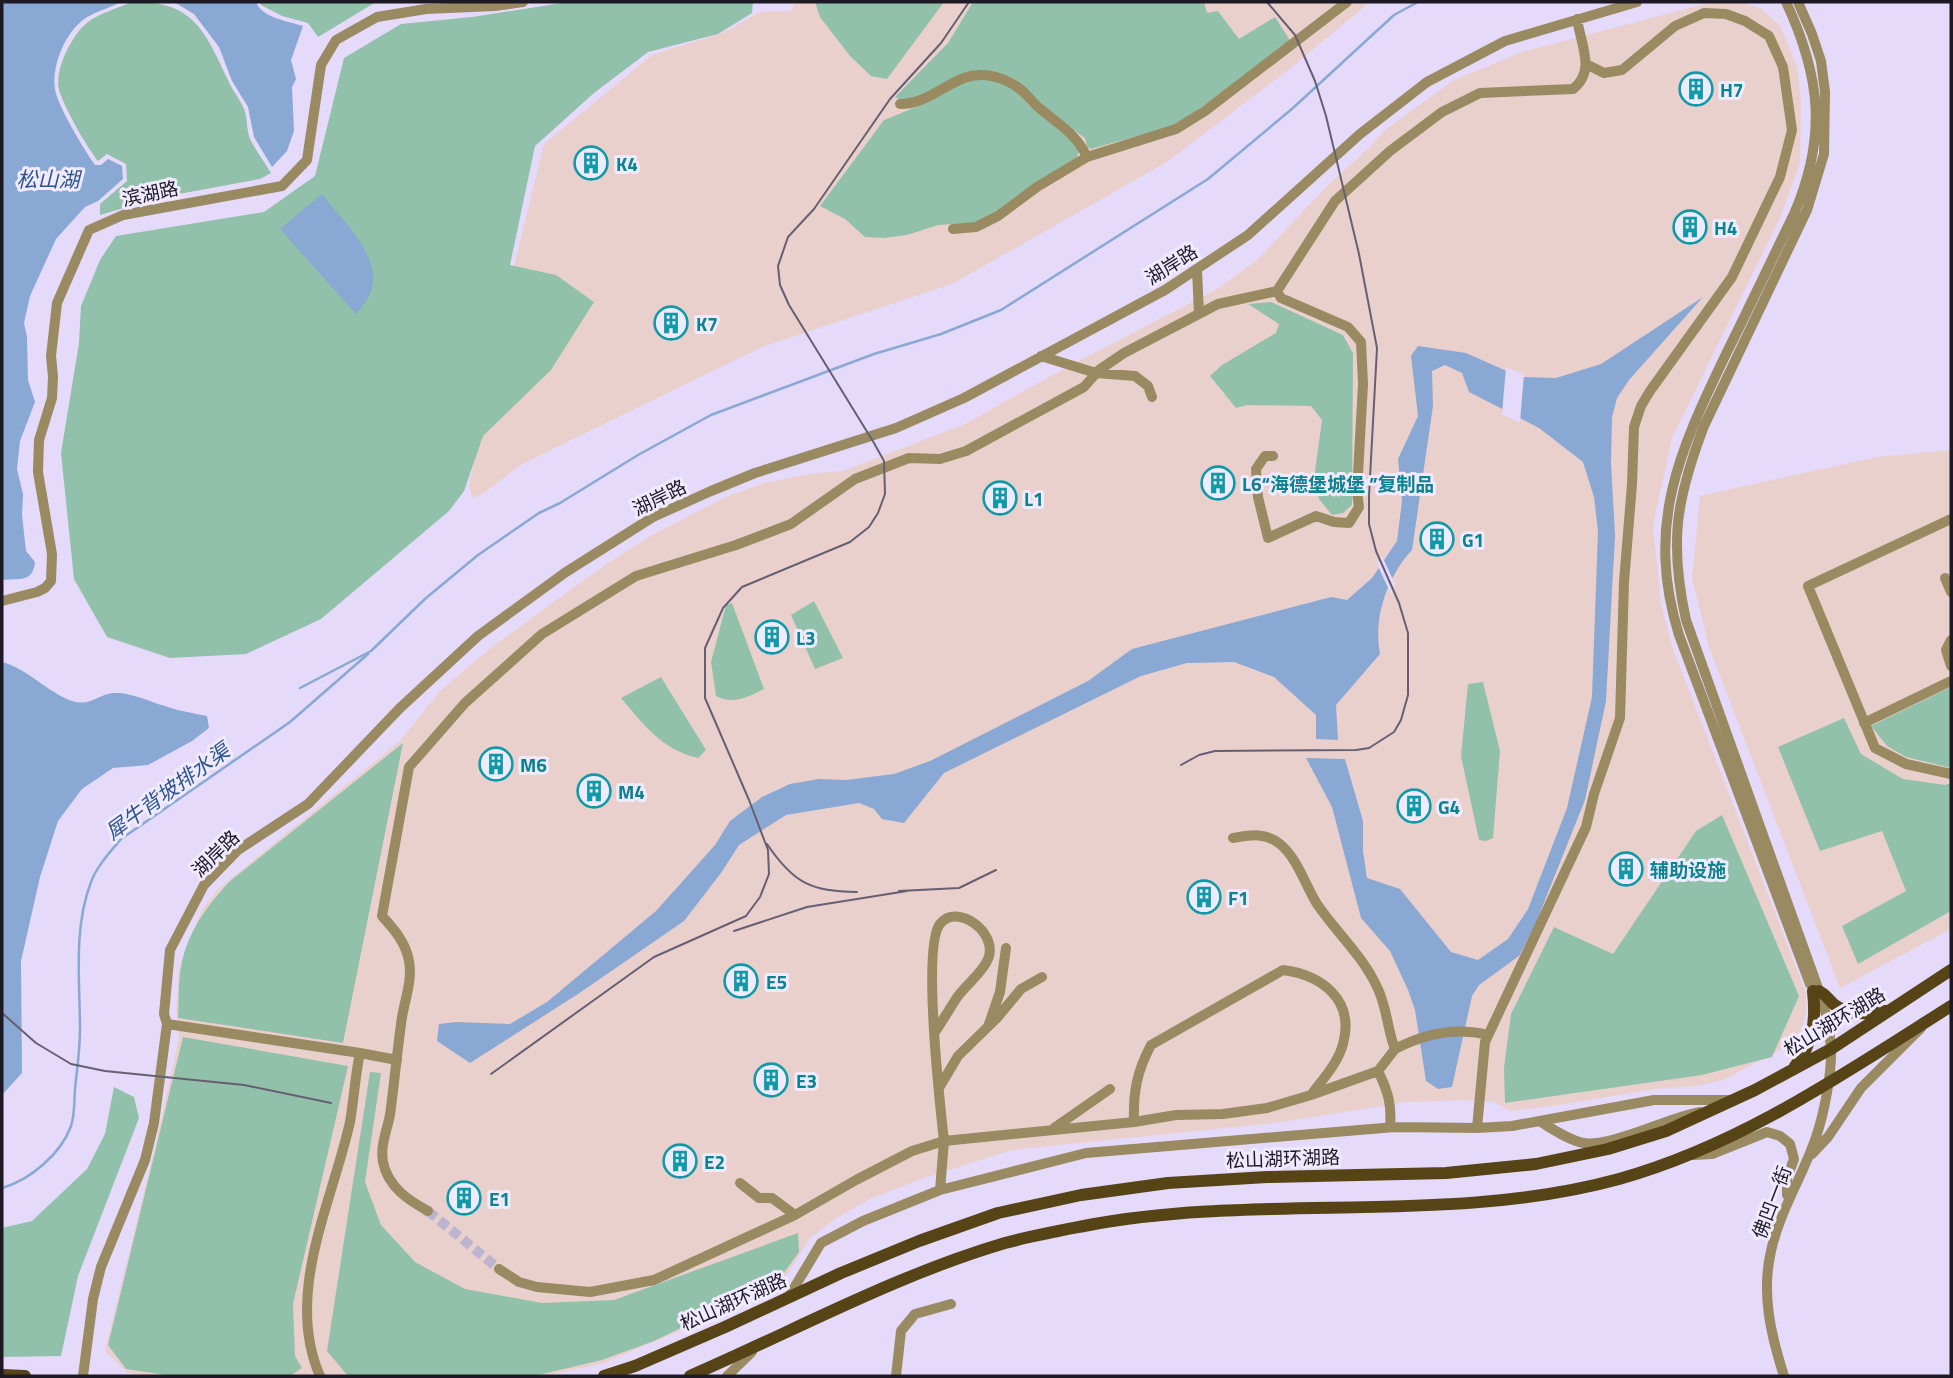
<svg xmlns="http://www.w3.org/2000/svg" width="1953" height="1378" font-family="'Titillium Web','Noto Sans SC',sans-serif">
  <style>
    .commercial { fill: #ead0cd }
    .green { fill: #91c1aa }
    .water { fill: #89a8d3 }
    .pier { fill: #e5dafa }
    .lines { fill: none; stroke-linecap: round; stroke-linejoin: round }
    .stream { stroke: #89a8d3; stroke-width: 2.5 }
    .minor-tunnel { stroke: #bdb4cf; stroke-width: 10; stroke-dasharray: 10 5; stroke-linecap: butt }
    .minor { stroke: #9a8a61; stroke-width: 10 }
    .major { stroke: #564416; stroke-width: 12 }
    .tram { stroke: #665f72; stroke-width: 2 }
    .labels { text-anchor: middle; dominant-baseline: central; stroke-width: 6; stroke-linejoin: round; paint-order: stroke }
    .culture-label { font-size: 19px; font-weight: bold; fill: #0d838f; stroke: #f0eafe; text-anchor: start }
    .street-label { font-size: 19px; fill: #1e1a25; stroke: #f0eafe }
    .water-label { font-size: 21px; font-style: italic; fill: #2d558c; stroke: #f0eafe }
  </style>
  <rect width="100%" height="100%" fill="#e5dafa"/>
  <path class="commercial" d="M 795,2 L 1370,2 L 1292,67 L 1165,163 L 952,284 L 762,347 L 522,464 L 484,493 L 473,498 L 469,486 L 516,258 L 544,144 L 652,55 L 725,32 L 760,12 L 791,11 Z
    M 1712,2 L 1739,2 L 1762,9 L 1781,27 L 1797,67 L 1801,100 L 1800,163 L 1780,218 L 1672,438 L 1653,525 L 1661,604 L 1673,649 L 1806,993 L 1806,1012 L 1801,1031 L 1784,1048 L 1723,1080 L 1698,1086 L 1655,1089 L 1552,1106 L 1510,1111 L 1494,1102 L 1470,1100 L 1406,1102 L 1283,1122 L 1012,1150 L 921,1179 L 870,1199 L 835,1219 L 809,1239 L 788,1274 L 700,1322 L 604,1363 L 546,1376 L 151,1376 L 128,1373 L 105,1351 L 156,1143 L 179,1038 L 176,1011 L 179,968 L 201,911 L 218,889 L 400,741 L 440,691 L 493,646 L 605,565 L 654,534 L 697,512 L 731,495 L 764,483 L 809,474 L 843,471 L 965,424 L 1056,373 L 1219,288 L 1258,259 L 1330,183 L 1370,147 L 1385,130 L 1454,80 L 1522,52 Z
    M 1951,450 L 1951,929 L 1840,988 L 1709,647 L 1692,578 L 1700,496 L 1877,457 Z"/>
  <path class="green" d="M 132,2 C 193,0 205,31 228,80 C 232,90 240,99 244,109 C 248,119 246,131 251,141 C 257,152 265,163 271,173 L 260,179 L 157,198 L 100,215 L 100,204 L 127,181 L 126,164 L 107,154 L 98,161 C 86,146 64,107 59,90 C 54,70 72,34 88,22 C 100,13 118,8 132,2 Z
    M 260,2 L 376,2 L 318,37 L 308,23 L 282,16 L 261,5 Z
    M 568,2 L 753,2 L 752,13 L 718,34 L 648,52 L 594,93 L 535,146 L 510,265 L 556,275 L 594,302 L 551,370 L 483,436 L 464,491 L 449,511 L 321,619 L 246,654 L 170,658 L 107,637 L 74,579 L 61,453 L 79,343 L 81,306 L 100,260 L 116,236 L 264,212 L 315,176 L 344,58 L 401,24 L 472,17 Z
    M 815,2 L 944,2 L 887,79 L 871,76 L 850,56 L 820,17 Z
    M 973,2 L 1204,2 L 1207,13 L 1218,11 L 1239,39 L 1275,17 L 1291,42 L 1188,117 L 1169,127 L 1091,149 L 1087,147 L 1085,138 L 992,72 L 903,101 L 895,97 L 948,43 Z
    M 978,78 L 995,80 L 1016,90 L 1030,106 L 1068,135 L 1080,148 L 1077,158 L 988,217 L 973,223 L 938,225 L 907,235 L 884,238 L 865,237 L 845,219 L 820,206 L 884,120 L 926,103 L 960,83 Z
    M 1271,302 L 1343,335 L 1353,353 L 1352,505 L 1343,513 L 1332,515 L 1319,499 L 1315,471 L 1322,420 L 1311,406 L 1247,405 L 1236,408 L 1210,376 L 1222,365 L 1276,333 L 1279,324 L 1248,304 Z
    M 814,601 L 843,658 L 815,669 L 791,615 Z
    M 732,603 L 764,689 C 748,697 733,705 716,696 L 711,662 L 726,605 Z
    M 661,677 L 706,750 L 698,758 C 661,749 644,725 621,698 Z
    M 1483,682 L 1500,751 L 1493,838 L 1486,841 L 1479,840 L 1461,756 L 1468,684 Z
    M 1951,687 L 1951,768 L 1906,757 L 1887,746 L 1871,726 Z
    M 1844,718 L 1861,754 L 1903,779 L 1945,785 L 1951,783 L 1951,911 L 1858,964 L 1842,926 L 1906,891 L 1882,831 L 1820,851 L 1778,747 Z
    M 403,743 L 343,1043 L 178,1018 C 179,1001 178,984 181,968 C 186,934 207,906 229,882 Z
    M 1722,815 L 1799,996 L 1772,1057 L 1702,1075 L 1505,1103 L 1504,1068 L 1511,1014 L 1554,927 L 1613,954 L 1696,831 Z
    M 183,1037 L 348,1066 L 293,1304 L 295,1356 L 302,1368 L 290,1376 L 173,1376 L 126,1369 L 108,1345 Z
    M 370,1072 L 381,1073 L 365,1182 L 381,1225 L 415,1262 L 465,1289 L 542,1303 L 614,1300 L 798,1233 L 799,1252 L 778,1281 L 654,1341 L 602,1360 L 534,1376 L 348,1376 L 327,1351 Z
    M 114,1087 L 134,1097 L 139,1118 L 78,1276 L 61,1356 L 2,1357 L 2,1228 L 32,1221 L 87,1169 L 105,1134 Z"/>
  <path class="water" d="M 2,2 L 122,2 C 111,7 98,11 87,17 C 67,29 51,65 55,89 C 57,105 85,151 95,165 L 101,165 L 108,159 L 122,166 L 123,179 L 98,201 L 85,207 L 56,239 L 30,296 L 24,323 L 27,337 L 28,380 L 35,402 L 20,441 L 17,469 L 23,494 L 22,515 L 26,551 L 35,562 C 33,583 19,578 2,580 Z
    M 174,2 L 256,2 C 262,18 288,21 303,26 L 291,60 L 296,79 L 292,87 L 294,131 L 287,151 L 272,167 L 254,137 L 248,107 L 232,81 L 219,47 L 194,14 Z
    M 322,194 C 342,220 387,261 369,296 C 366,302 360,308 356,314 L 280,229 Z
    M 1703,297 L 1629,380 L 1617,398 L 1612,417 L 1611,463 L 1615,536 L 1606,701 L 1585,800 L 1535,925 L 1519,956 L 1479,985 L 1472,996 L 1452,1087 L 1438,1089 L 1426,1081 L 1415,1010 L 1408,990 L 1390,951 L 1361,918 L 1332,807 L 1306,758 L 1345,759 L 1363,821 L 1363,851 L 1367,878 L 1400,889 L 1451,952 L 1478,960 L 1508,939 L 1528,909 L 1567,808 L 1592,697 L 1598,531 L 1594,497 L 1583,462 L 1539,428 L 1469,392 L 1462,373 L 1445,365 L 1432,371 L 1433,406 L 1412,550 C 1387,577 1373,618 1380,654 L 1336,705 L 1338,740 L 1316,739 L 1316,715 L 1274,677 L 1234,662 L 1187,663 L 1141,676 L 944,773 L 904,823 L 882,819 L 874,809 L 859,803 L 786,815 L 739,845 L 721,873 L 684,921 L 578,994 L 470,1063 L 437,1041 L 439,1024 L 456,1022 L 510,1024 L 547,1002 L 656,911 L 715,845 L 730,821 L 762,797 L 790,784 L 819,779 L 846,780 L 894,774 L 930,761 L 1088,681 L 1132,649 L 1331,597 L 1347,600 L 1372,578 L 1397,541 L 1402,501 L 1398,459 L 1418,416 L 1411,356 L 1418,346 L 1466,353 L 1520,377 L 1556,378 L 1601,364 Z
    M 2,662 C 28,669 47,692 72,701 C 90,707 99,694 113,693 C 132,692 147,701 165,706 C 178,711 193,713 207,716 L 209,728 L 192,741 L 148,765 L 113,768 L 82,789 L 58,821 L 40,877 L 21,961 L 22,1073 L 2,1095 Z"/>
  <path class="pier" d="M 1506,367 L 1524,374 L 1520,423 L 1502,414 Z
    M 1382,556 L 1395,584 L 1391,594 L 1377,564 Z"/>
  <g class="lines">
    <path class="stream" d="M 300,688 L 371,651 L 426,598 L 478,555 L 539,513 L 560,503 L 638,455 L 711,415 L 874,354 L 941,334 L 1001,310 L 1208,179 L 1293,108 L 1394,15 L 1418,2
      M 2,1188 C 30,1180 61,1154 71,1126 C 75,1114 74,1102 75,1089 C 77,1069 80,1050 80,1030 C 80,982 73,929 91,882 C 97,866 110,852 121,839 L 290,722 L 368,654"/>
    <path class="minor-tunnel" d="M 428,1211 L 499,1269"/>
    <path class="minor" d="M 1786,2 C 1821,77 1827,137 1794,214 C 1771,261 1749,308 1726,354 C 1679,452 1645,525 1679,635 L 1810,984
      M 900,104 C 925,104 941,87 964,78 C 983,71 1004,77 1020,89 C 1028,95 1034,105 1043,111 C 1062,127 1076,134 1087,157
      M 953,229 L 976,227 L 998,216 L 1037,187 L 1087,157 L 1176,129 L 1205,111 L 1347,2
      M 1197,270 L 1199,314
      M 1041,356 L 1096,373 L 1135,376 L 1148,386 L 1152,397
      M 1273,456 L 1265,456 L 1256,469 L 1258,497 L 1268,538 L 1316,516 L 1334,522 L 1349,523 L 1359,507 L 1357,492 L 1363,384 L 1361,342 L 1348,327 L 1281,298 L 1277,291 L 1335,201 L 1390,151 L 1442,112 L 1480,93 L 1573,89 C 1596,71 1581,45 1577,19
      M 1951,519 L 1808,586 L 1875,748 L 1906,764 L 1951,774
      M 1945,578 L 1951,592
      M 2,601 L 37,592 L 45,588 L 51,581 L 52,554 L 38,472 L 39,440 L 52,398 L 53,377 L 51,356 L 57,303 L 89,230 L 123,215 L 282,186 L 307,160 L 321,65 L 336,40 L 377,17 L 426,9 L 495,6 L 523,2
      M 1951,640 L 1946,650 L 1951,666
      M 1864,723 L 1951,681
      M 167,1024 L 360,1053 C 355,1076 354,1099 350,1122 C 332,1203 284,1294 320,1376
      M 989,1024 L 1000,992 L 1006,948
      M 1395,1049 C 1424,1034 1457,1027 1488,1035
      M 360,1053 L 397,1060
      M 1378,1071 C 1388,1091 1392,1105 1390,1127
      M 939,1088 L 958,1056 L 997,1018 L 1021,989 L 1042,977
      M 1539,1121 C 1553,1129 1568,1140 1583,1143 C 1609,1148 1670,1117 1700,1112
      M 1134,1122 C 1133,1092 1137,1071 1151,1045 L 1283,970 C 1322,975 1355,1000 1343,1044 C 1338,1063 1323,1079 1311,1095
      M 1054,1128 L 1110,1089
      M 1477,1128 L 1485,1042 L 1586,827 L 1594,794 L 1620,718 L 1624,582 L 1632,484 L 1634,427 L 1641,406 L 1650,391 L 1732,277 L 1780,177 L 1792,130 L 1783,67 L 1769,36 L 1745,21 L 1726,14 L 1704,13 L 1675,26 L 1622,70 L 1604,73 L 1586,64
      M 1812,1154 L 1828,1137 L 1861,1088 L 1921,1028
      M 1694,1155 L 1712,1154 L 1767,1132 L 1780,1136 L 1790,1144 L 1794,1159 L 1787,1178 L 1787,1195
      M 740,1183 L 759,1198 L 772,1198 L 795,1215
      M 940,1190 L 944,1141 L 1134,1122 L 1176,1115 L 1223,1114 L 1267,1108 L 1311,1095 L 1378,1071 L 1395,1049 C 1387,1029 1387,1006 1377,987 C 1363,956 1336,932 1317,904 C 1305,885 1298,859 1280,844 C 1265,832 1251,835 1233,838
      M 428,1211 C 408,1200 388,1187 383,1162 C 380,1146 387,1130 390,1115 C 394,1085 397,1054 401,1024 C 403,1004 413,982 409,961 C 406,943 394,929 382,916 L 409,767 L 465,703 L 542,634 L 636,576 L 736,545 L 791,524 L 855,479 L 909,458 L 940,459 L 966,451 L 1084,387 L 1099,370 L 1124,353 L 1218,304 L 1277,291
      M 499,1269 L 519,1282 L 537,1287 L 590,1292 L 654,1280 L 795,1215 L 856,1180 L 912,1151 L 944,1141 C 940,1105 922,946 940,924 C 957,902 999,933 988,959 C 983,972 967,984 958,996 C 950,1008 943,1020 935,1032
      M 788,1298 L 821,1243 L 863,1221 L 940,1190 L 1086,1153 L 1395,1127 L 1477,1128 L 1512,1126 L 1654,1100 L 1733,1100
      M 83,1376 L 93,1299 L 101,1267 L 145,1160 L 154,1123 L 167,1024 L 164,1014 L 170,950 L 204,885 L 238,850 L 308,804 L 400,708 L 478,636 L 566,572 L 653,517 L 711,491 L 755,473 L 896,428 L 964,398 L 1165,290 L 1248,235 L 1360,134 L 1427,82 L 1505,41 L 1637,2
      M 727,1376 L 752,1352
      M 896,1376 L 901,1331 L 915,1314 L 951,1304
      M 1784,1376 C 1771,1335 1761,1294 1771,1251 C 1780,1210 1803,1176 1816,1137 C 1824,1114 1832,1073 1831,1048 C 1830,1030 1825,1008 1819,991 L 1686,620 C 1669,542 1676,500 1704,426 L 1807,210 L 1824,154 L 1825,92 L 1821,61 L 1812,34 L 1798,2"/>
    <path class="major" d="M 1819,991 C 1827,995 1829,1001 1836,1006 C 1850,1016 1870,1014 1886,1011
      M 1795,1066 C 1814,1043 1816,1019 1813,991
      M 2,1375 L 25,1376
      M 604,1376 L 635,1366 L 725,1327 L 841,1273 L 919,1241 L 998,1213 L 1081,1195 L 1168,1183 L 1267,1177 L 1446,1173 L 1536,1164 L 1608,1149 L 1666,1131 L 1755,1090 L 1831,1049 L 1951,970
      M 690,1376 C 794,1331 896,1275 1005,1243 C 1031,1236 1058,1231 1084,1226 C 1260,1192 1448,1226 1619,1179 C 1741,1145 1845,1073 1951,1006"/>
    <path class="tram" d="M 1181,765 L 1199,755 L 1215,751 L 1356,750 L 1369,748 L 1394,732 L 1401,720 L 1408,695 L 1408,633 L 1399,603 L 1376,551 L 1369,524 L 1369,496 L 1377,348 L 1359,254 L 1326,116 L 1315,81 L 1295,35 L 1267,2
      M 767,844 C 794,884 811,891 857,892
      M 899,891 L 959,888 L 996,870
      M 734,931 L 807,907 L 907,891
      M 2,1013 L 36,1043 L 71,1064 L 105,1071 L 244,1085 L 331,1103
      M 491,1074 L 654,957 L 746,916 L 760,897 L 769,874 L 768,850 L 749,800 L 705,698 L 705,648 L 723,608 L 742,587 L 850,542 L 869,527 L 878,513 L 885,494 L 884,461 L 874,443 L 789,305 L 780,285 L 778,266 L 788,237 L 814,209 L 890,99 L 941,43 L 969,2"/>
  </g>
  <defs>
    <symbol id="building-ring" viewBox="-11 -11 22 22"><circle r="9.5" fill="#f0eafe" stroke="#0f9aa8" stroke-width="1.5"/><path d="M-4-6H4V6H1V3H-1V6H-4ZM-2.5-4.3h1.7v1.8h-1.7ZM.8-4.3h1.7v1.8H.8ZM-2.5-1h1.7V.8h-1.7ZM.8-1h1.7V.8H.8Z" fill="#0f9aa8"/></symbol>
  </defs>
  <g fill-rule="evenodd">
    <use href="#building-ring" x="1677" y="70" width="38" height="38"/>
    <use href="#building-ring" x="572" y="144" width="38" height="38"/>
    <use href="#building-ring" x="1671" y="208" width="38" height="38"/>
    <use href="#building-ring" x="652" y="304" width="38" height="38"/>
    <use href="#building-ring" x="1199" y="464" width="38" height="38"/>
    <use href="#building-ring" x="981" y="479" width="38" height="38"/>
    <use href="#building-ring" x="1418" y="520" width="38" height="38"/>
    <use href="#building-ring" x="753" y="618" width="38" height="38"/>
    <use href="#building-ring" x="477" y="745" width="38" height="38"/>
    <use href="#building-ring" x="575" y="772" width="38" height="38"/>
    <use href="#building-ring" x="1395" y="787" width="38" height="38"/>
    <use href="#building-ring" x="1607" y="850" width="38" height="38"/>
    <use href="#building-ring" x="1185" y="878" width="38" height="38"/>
    <use href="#building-ring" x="722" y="962" width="38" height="38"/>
    <use href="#building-ring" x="752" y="1061" width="38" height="38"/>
    <use href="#building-ring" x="661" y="1142" width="38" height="38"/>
    <use href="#building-ring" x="445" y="1179" width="38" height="38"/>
  </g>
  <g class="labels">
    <g class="culture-label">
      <text x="1720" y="89">H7</text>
      <text x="616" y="163">K4</text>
      <text x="1714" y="227">H4</text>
      <text x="696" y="323">K7</text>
      <text x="1242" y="483">L6“海德堡城堡 ”复制品</text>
      <text x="1024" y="498">L1</text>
      <text x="1462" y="539">G1</text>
      <text x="796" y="637">L3</text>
      <text x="520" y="764">M6</text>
      <text x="618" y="791">M4</text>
      <text x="1438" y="806">G4</text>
      <text x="1650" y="869">辅助设施</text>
      <text x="1228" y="897">F1</text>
      <text x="766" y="981">E5</text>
      <text x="796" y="1080">E3</text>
      <text x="704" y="1161">E2</text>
      <text x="489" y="1198">E1</text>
    </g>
    <g class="street-label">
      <text transform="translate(150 193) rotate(-12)">滨湖路</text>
      <text transform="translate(1171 264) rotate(-32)">湖岸路</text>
      <text transform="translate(659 497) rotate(-26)">湖岸路</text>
      <text transform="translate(215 853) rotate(-44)">湖岸路</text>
      <text transform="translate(1834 1021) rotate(-31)">松山湖环湖路</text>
      <text transform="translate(1283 1158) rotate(-2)">松山湖环湖路</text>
      <text transform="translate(1771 1202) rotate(-69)">佛凹一街</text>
      <text transform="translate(733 1301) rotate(-24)">松山湖环湖路</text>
    </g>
    <g class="water-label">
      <text x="48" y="179">松山湖</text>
      <text transform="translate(167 791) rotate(-36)">犀牛背坡排水渠</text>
    </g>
  </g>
  <rect width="1953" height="1378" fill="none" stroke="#1e1a25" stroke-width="7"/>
</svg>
